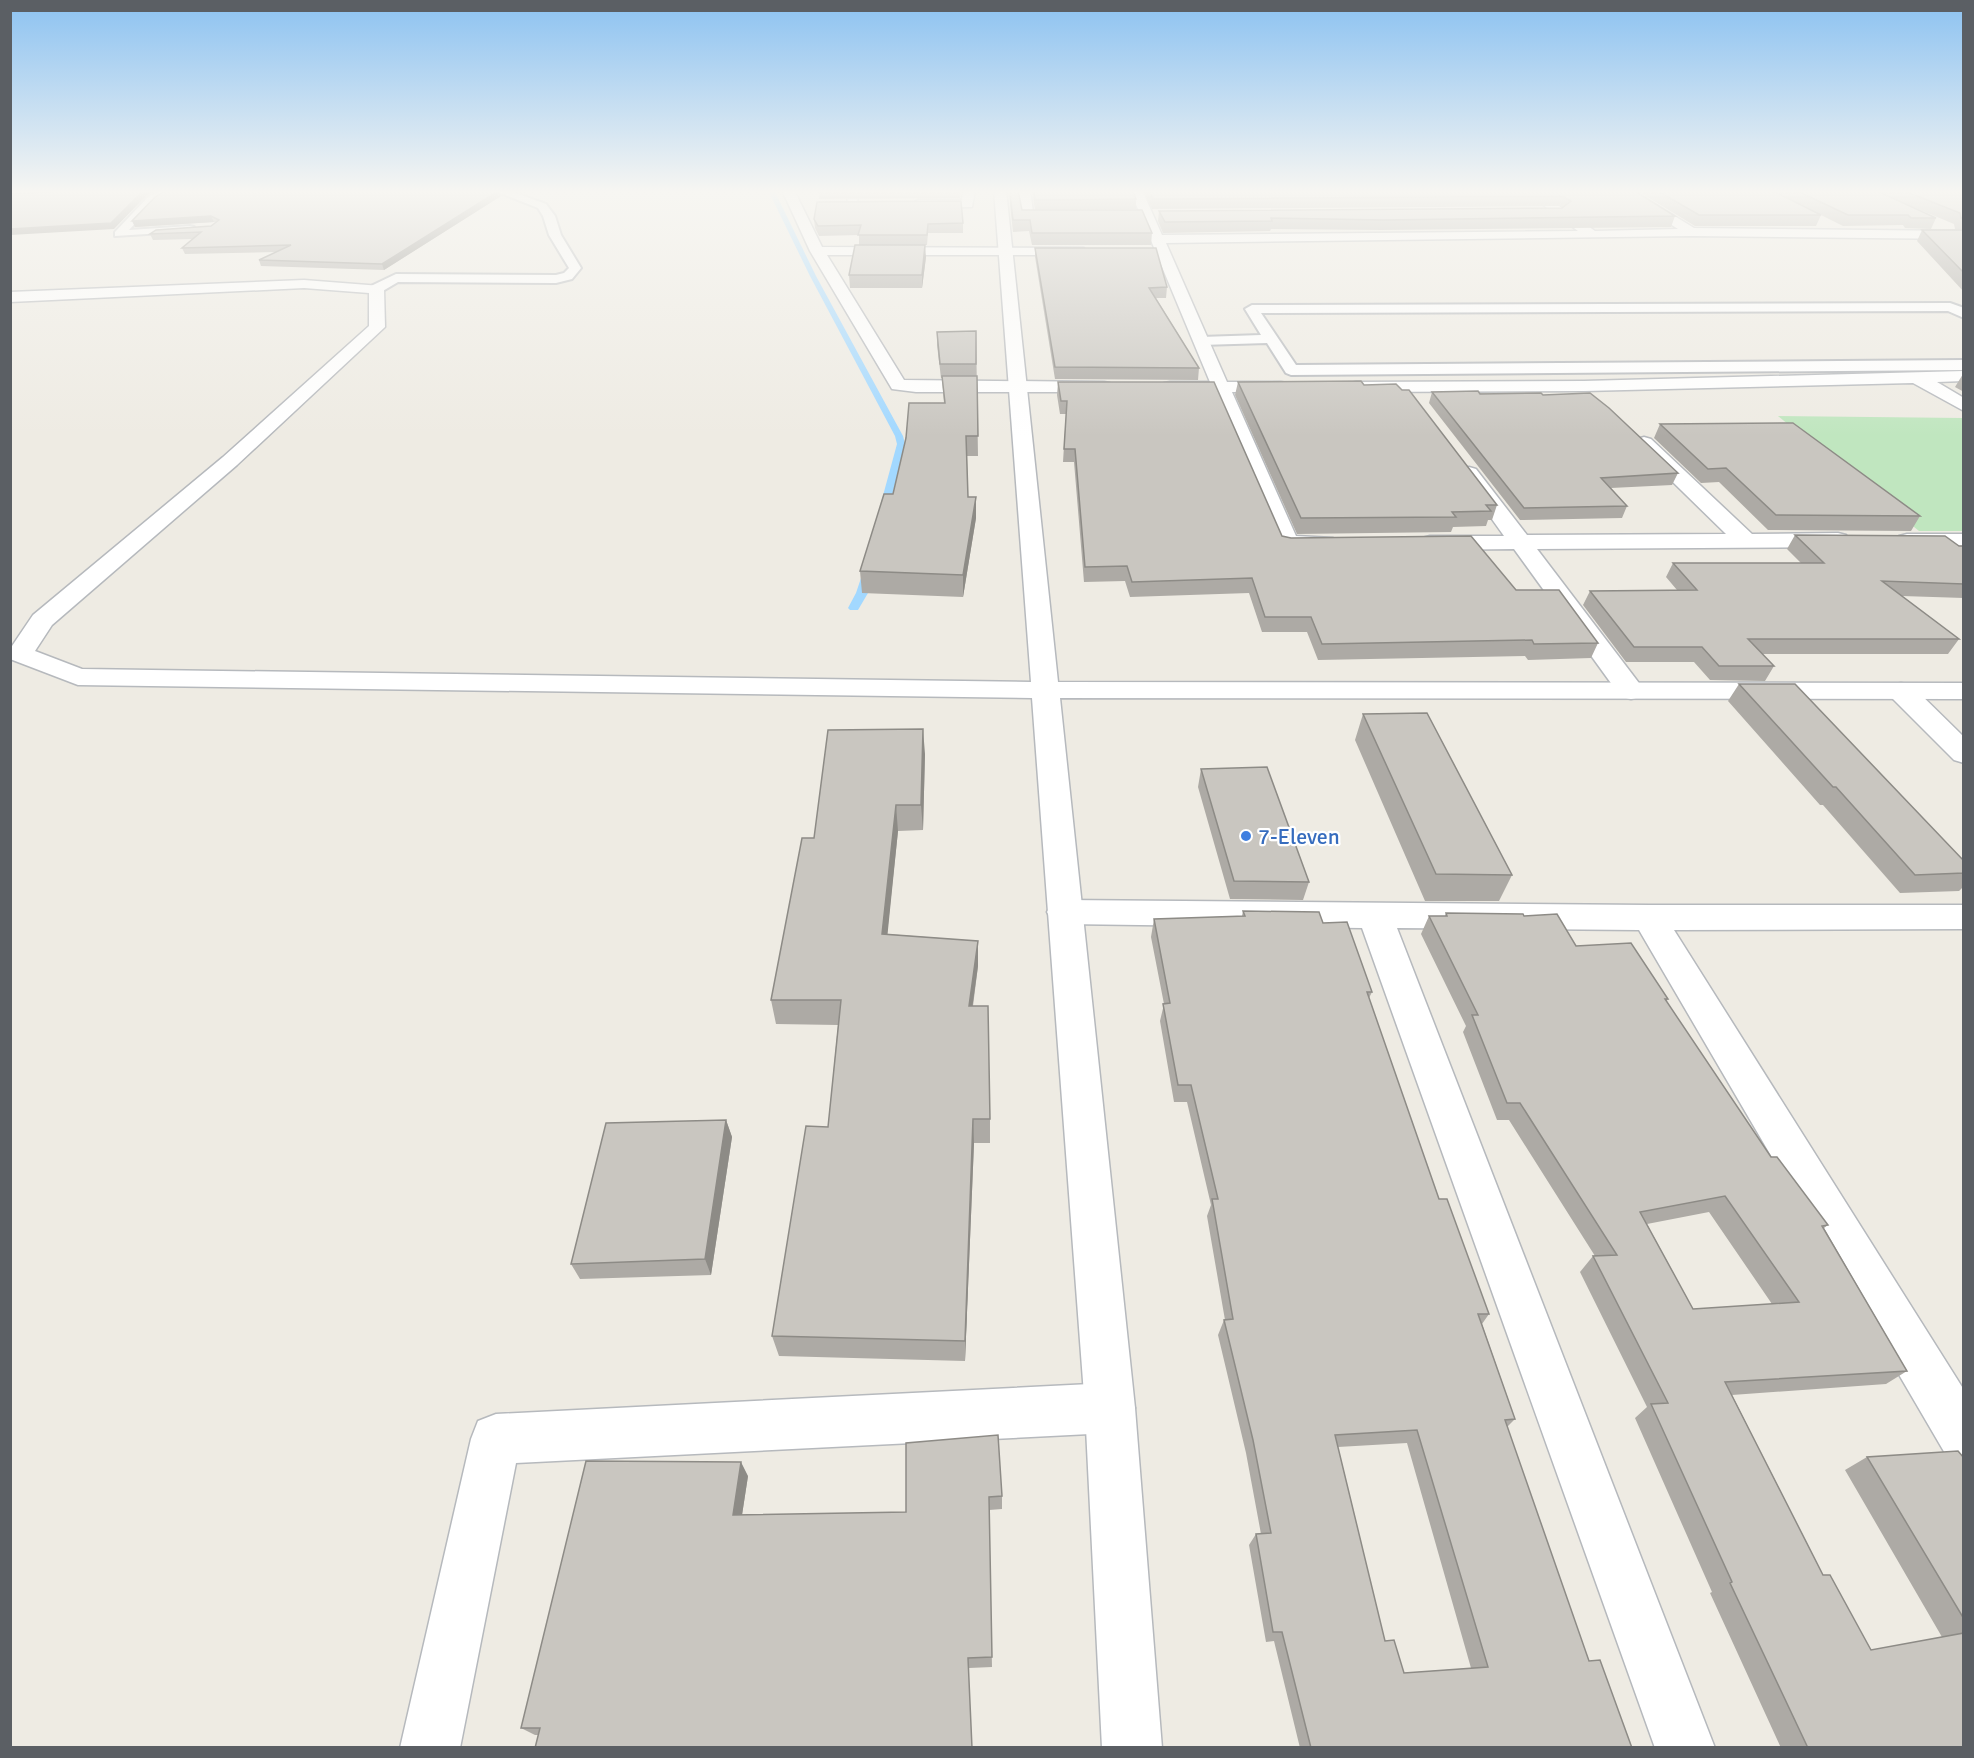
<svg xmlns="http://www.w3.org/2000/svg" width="1974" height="1758" font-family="Signika,sans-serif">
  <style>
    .green { fill: #c0e6bf }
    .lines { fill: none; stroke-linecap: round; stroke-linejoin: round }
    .stream { fill: #a2d8ff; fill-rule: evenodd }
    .service-casing { stroke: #b6b9bd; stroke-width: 4 }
    .minor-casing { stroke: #b6b9bd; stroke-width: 3 }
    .tertiary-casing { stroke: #b6b9bd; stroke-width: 3 }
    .service { fill: #fff; fill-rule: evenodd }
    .minor { fill: #fff; fill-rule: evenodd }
    .tertiary { fill: #fff; fill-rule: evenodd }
    .wall { fill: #adaaa5; fill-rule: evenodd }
    .shaded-wall { fill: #8d8b86 }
    .building { fill: #c9c6c0; stroke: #8d8b86; stroke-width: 1.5; fill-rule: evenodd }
    .shop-dot { fill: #3f7fe0; stroke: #fff; stroke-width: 2 }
    .labels { text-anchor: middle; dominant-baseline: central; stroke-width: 4.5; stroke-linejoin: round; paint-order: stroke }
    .shop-label { font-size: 22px; fill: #366cbe; stroke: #fff; text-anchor: start }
  </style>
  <rect width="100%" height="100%" fill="#eeebe3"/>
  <path class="green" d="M 1778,416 L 1963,418 L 1963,531 L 1919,531 Z"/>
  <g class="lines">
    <path class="stream" d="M 768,190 L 774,190 L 816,276 L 903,436 L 905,444 L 887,516 L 878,514 L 897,444 L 895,436 L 810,276 Z
      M 867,572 L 872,575 L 868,593 L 858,610 L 850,610 L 848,608 L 856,593 L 862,575 Z"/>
    <defs>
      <path id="service" d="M 161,190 L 174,190 L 156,201 L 129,230 L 190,226 L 194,227 L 194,231 L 115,236 L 115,232 L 148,197 Z
        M 493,190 L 507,190 L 546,204 L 555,216 L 561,235 L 581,268 L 572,279 L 556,283 L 398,282 L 381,292 L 371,292 L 369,289 L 371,286 L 396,274 L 556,275 L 564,273 L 569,268 L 549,235 L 543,216 L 538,208 Z
        M 1950,303 L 1964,308 L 1964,318 L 1948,311 L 1261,313 L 1296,365 L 1964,360 L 1964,370 L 1291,375 L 1286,373 L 1267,343 L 1201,345 L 1194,341 L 1201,337 L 1261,335 L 1245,309 L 1252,305 Z"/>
      <path id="minor" d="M 10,190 L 94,190 L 88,194 L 10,198 Z
        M 782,190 L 794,190 L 822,247 L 1084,248 L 1086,251 L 1084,254 L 1079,255 L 827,255 L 904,380 L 1104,382 L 1110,383 L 1113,387 L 1110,391 L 1104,392 L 916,392 L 892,389 L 810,251 Z
        M 847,190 L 859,190 L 856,208 L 848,208 Z
        M 963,190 L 975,190 L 972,207 L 918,208 L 912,204 L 918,200 L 962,200 Z
        M 1018,190 L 1030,190 L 1033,212 L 1064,212 L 1070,216 L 1064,220 L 1022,219 Z
        M 1130,190 L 1142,190 L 1162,235 L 1578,231 L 1523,190 L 1537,190 L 1595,231 L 1678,229 L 1618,190 L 1632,190 L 1694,228 L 1962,231 L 1964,239 L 1691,236 L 1166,243 L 1227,382 L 1281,382 L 1287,383 L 1290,387 L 1287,391 L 1281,392 L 1232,392 L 1296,536 L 1333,538 L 1336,543 L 1333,548 C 1317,552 1296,552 1280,548 L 1277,543 L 1214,392 L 1170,392 L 1164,391 L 1161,387 L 1164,383 L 1170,382 L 1210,382 Z
        M 1964,371 L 1964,381 L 1937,382 L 1964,398 L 1964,411 L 1913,383 L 1584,391 L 1356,392 L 1350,391 L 1347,387 L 1350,383 L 1356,382 L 1584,381 Z
        M 1644,437 L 1651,439 L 1752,534 L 1838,533 L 1846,535 L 1849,540 L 1846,545 L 1838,547 L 1537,549 L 1645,691 L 1641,697 L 1631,699 L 1621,697 L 1514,549 L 1430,550 L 1422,548 L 1419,543 L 1422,538 L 1430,536 L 1504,536 L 1459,473 L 1462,469 L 1469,467 L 1476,469 L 1527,535 L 1726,534 L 1637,447 L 1634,443 L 1637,439 Z
        M 1907,534 L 1964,534 L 1964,548 L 1899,546 L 1896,541 L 1899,536 Z
        M 1901,683 L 1911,685 L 1964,737 L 1964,763 L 1954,760 L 1891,697 L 1887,691 L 1891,685 Z
        M 1064,900 L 1649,905 L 1964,905 L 1964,929 L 1674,930 L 1964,1390 L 1964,1462 L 1946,1455 L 1639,930 L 1397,928 L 1715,1748 L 1655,1748 L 1362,928 L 1064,924 L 1052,921 L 1047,912 L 1052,903 Z
        M 1110,1383 L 1127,1391 L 1135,1408 L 1127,1425 L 1110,1433 L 516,1463 L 460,1748 L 400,1748 L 471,1439 L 478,1421 L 496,1414 Z"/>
      <path id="tertiary" d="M 994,190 L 1006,190 L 1058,682 L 1964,683 L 1964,699 L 1060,698 L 1135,1408 L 1162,1748 L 1102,1748 L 1085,1408 L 1032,698 L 78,685 L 10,659 L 10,649 L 33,615 L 223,457 L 369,326 L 369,293 L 304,288 L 10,302 L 10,292 L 304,280 L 381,286 L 384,289 L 385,327 L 237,465 L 52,625 L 35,651 L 82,669 L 1031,682 Z"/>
    </defs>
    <use href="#service" class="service-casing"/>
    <use href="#minor" class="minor-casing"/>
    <use href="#tertiary" class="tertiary-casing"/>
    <use href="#service" class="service"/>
    <use href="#minor" class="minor"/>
    <use href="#tertiary" class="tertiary"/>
  </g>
  <path class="wall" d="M 167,190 L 501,196 L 384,270 L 261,266 L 259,260 L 277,252 L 185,254 L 182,248 L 193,239 L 153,240 L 150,234 L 211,226 L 216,223 L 214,222 L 135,227 Z
    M 819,190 L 960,190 L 960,198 L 819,199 Z
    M 1032,190 L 1133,190 L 1136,199 L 1136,209 L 1035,210 Z
    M 1143,190 L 1633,190 L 1675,216 L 1671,227 L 1381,230 L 1271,229 L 1270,231 L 1163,233 L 1158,221 L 1159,211 L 1562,208 L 1559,206 L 1152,209 Z
    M 1636,190 L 1964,190 L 1964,229 L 1955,229 L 1954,224 L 1894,199 L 1936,218 L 1931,229 L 1905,228 L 1903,225 L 1843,226 L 1793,201 L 1821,215 L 1816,226 L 1695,226 Z
    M 1010,194 L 1022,210 L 1152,233 L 1151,245 L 1032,245 L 1029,231 L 1013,232 L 1010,205 Z
    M 814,219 L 963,223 L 963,233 L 928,233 L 927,245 L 859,245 L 859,235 L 819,236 L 815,228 Z
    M 1922,230 L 1964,230 L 1964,292 L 1917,241 Z
    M 1035,248 L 1167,287 L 1166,298 L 1156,298 L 1199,368 L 1198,380 L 1055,379 L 1035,257 Z
    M 926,257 L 922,288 L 850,288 L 849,275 Z
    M 976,331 L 978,456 L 967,456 L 968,497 L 976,518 L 963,597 L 862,593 L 860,571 L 944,403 L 942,378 L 941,378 L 937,345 L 937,332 Z
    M 1963,374 L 1964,374 L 1964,392 L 1955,387 Z
    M 1058,382 L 1282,536 L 1516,590 L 1598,643 L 1591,658 L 1528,660 L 1525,656 L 1318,660 L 1307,632 L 1262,632 L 1249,593 L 1130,597 L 1125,581 L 1084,582 L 1074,462 L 1063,462 L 1066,414 L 1060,414 L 1057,395 Z
    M 1238,382 L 1364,385 L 1497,505 L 1492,520 L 1488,520 L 1486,526 L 1453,527 L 1451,532 L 1297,534 L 1235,395 Z
    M 1432,392 L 1543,395 L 1678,473 L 1672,485 L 1611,488 L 1627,506 L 1622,518 L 1520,520 L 1429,403 Z
    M 1660,424 L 1920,516 L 1911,531 L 1768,530 L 1719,482 L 1701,483 L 1654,438 Z
    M 1795,535 L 1964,546 L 1964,598 L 1902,596 L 1959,639 L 1948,654 L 1762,654 L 1774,666 L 1765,681 L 1710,680 L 1694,662 L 1626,662 L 1583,605 L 1590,591 L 1677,590 L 1666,577 L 1673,563 L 1801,563 L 1787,549 Z
    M 1739,684 L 1964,861 L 1964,886 L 1959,891 L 1900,893 L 1823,805 L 1820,805 L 1728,701 Z
    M 1363,714 L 1512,875 L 1499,901 L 1425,901 L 1355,740 Z
    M 925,754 L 923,830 L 898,831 L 887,934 L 978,941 L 978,966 L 973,1006 L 990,1119 L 990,1143 L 974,1143 L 965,1361 L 779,1356 L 772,1336 L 828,1127 L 838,1025 L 776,1024 L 771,1000 Z
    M 1201,769 L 1309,882 L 1303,900 L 1230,899 L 1198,787 Z
    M 1243,911 L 1323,923 L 1372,992 L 1369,998 L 1439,1199 L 1489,1314 L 1482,1324 L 1515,1419 L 1507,1427 L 1589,1661 L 1632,1748 L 1300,1748 L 1274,1641 L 1266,1642 L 1249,1545 L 1256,1534 L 1261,1534 L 1246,1453 L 1218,1335 L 1224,1320 L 1225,1320 L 1207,1216 L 1211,1205 L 1187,1102 L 1174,1102 L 1160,1021 L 1164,1004 L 1151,937 L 1154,919 L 1242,916 ZM 1407,1443 L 1471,1668 L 1404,1673 L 1385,1641 L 1338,1447 Z
    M 1446,913 L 1524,916 L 1668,999 L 1666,1002 L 1771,1157 L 1828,1225 L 1824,1228 L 1907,1371 L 1886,1384 L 1732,1395 L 1823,1575 L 1871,1650 L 1942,1637 L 1845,1470 L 1867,1457 L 1964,1458 L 1964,1748 L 1781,1748 L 1710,1593 L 1712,1592 L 1635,1418 L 1647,1407 L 1580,1272 L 1593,1256 L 1595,1256 L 1509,1120 L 1497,1120 L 1463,1032 L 1466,1026 L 1421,934 L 1429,916 L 1445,916 ZM 1709,1212 L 1772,1304 L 1693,1309 L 1647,1224 Z
    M 726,1120 L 732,1137 L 711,1275 L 580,1279 L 571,1264 Z
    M 906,1443 L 1002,1496 L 1002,1509 L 989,1510 L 992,1667 L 969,1668 L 538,1735 L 535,1735 L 521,1728 L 748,1476 L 742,1515 L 906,1512 Z"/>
  <path class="shaded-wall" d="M 144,190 L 157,190 L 147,195 L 114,229 L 10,235 L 10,229 Z
    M 500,190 L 501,196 L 384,270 L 382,264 Z
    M 211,216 L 214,222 L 135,227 L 132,221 Z
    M 925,245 L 926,257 L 922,288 L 922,275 Z
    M 976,497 L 976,518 L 963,597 L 963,575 Z
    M 923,729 L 925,754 L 923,830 L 921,805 Z
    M 896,805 L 898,831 L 885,959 L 882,934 Z
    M 978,941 L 978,966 L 969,1031 L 969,1006 Z
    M 973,1119 L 974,1143 L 965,1361 L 965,1341 Z
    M 726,1120 L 732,1137 L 711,1275 L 705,1259 Z
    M 741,1462 L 748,1476 L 740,1528 L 733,1515 Z"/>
  <path class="building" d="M 86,190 L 144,190 L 111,223 L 10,229 L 10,194 Z
    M 167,190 L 500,190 L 382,264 L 259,260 L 291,245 L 182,248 L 201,232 L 150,234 L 156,230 L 211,226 L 219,220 L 211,216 L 132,221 L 155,197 Z
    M 819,190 L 960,190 L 818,191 Z
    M 1012,190 L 1018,190 L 1022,210 L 1142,210 L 1152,233 L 1032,233 L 1030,220 L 1013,220 L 1010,194 Z
    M 1034,190 L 1133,190 L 1136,199 L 1035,200 Z
    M 1149,190 L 1633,190 L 1675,216 L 1384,220 L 1271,218 L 1272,221 L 1165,222 L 1159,211 L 1562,208 L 1571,201 L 1562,196 L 1153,199 Z
    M 1656,190 L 1771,190 L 1821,215 L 1699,215 Z
    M 1795,190 L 1875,190 L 1936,218 L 1911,218 L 1908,215 L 1848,215 Z
    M 1902,190 L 1964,190 L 1964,218 L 1961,218 L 1960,213 Z
    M 961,201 L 963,223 L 928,224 L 927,235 L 858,235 L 861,225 L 818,226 L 814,219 L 817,202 Z
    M 1922,230 L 1964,230 L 1964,273 Z
    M 855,245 L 925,245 L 922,275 L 849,275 Z
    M 1035,248 L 1156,248 L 1167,287 L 1149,288 L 1199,368 L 1055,367 Z
    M 976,331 L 976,364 L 940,364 L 937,332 Z
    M 942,376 L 977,376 L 978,436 L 966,436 L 968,497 L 976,497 L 963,575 L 860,571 L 884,494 L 893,494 L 906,438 L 909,403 L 945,403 Z
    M 1361,381 L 1364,385 L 1396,384 L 1402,390 L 1409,390 L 1497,505 L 1486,505 L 1491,511 L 1452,512 L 1456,517 L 1301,518 L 1238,382 Z
    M 1058,382 L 1214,382 L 1282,536 L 1291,538 L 1471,536 L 1516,590 L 1559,590 L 1598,643 L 1534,644 L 1532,640 L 1322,644 L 1311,617 L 1265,617 L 1252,578 L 1132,582 L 1127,566 L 1085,567 L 1075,449 L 1064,449 L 1067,401 L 1061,401 Z
    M 1478,391 L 1480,394 L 1541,393 L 1543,395 L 1590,393 L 1609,408 L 1678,473 L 1601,478 L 1627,506 L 1524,508 L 1432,392 Z
    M 1793,423 L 1920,516 L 1776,515 L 1726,468 L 1708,469 L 1660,424 Z
    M 1795,535 L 1945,536 L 1959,546 L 1964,546 L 1964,584 L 1882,581 L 1959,639 L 1748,639 L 1774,666 L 1719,666 L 1702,647 L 1634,647 L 1590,591 L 1697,590 L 1673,563 L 1824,563 Z
    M 1739,684 L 1795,684 L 1964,861 L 1964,873 L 1915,875 L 1836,787 L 1833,787 Z
    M 1427,713 L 1512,875 L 1436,874 L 1363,714 Z
    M 923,729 L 921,805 L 896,805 L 882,934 L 978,941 L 969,1006 L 988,1006 L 990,1119 L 973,1119 L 965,1341 L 772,1336 L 806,1126 L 828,1127 L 841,1000 L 771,1000 L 802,838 L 814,838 L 828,730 Z
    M 1267,767 L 1309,882 L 1234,881 L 1201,769 Z
    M 1243,911 L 1319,912 L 1323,923 L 1347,922 L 1372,992 L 1367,992 L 1439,1199 L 1447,1199 L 1489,1314 L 1478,1314 L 1515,1419 L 1505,1420 L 1589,1661 L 1600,1660 L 1632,1748 L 1311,1748 L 1282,1632 L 1273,1632 L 1256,1534 L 1271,1533 L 1253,1440 L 1224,1320 L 1233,1319 L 1212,1199 L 1218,1199 L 1191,1085 L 1178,1085 L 1163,1004 L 1170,1003 L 1154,919 L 1245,916 ZM 1417,1430 L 1488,1667 L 1404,1673 L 1394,1640 L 1385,1641 L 1335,1435 Z
    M 1446,913 L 1523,914 L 1524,916 L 1557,914 L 1576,946 L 1631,943 L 1668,999 L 1665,999 L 1771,1157 L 1777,1157 L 1828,1225 L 1822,1226 L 1907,1371 L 1725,1382 L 1823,1575 L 1830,1575 L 1871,1650 L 1964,1633 L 1964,1748 L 1808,1748 L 1730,1583 L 1732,1582 L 1651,1404 L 1668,1403 L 1593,1256 L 1617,1255 L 1520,1103 L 1507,1103 L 1472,1015 L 1478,1015 L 1429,916 L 1447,916 ZM 1725,1196 L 1799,1302 L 1693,1309 L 1640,1212 Z
    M 726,1120 L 705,1259 L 571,1264 L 606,1123 Z
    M 998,1435 L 1002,1496 L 989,1497 L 992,1657 L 968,1658 L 972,1748 L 535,1748 L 540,1728 L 521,1728 L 586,1461 L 741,1462 L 733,1515 L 906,1512 L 906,1443 Z
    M 1958,1451 L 1964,1458 L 1964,1619 L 1867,1457 Z"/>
  <linearGradient id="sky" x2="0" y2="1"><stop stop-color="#8cc2f1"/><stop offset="0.44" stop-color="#f7f6f2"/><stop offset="1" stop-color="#f7f6f2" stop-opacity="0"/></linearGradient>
  <rect width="1974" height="436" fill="url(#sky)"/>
  <circle class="shop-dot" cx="1246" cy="836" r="6"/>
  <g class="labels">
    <g class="shop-label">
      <text x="1258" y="836">7-Eleven</text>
    </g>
  </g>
  <rect width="1974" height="1758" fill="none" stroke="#5b5f64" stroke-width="24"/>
</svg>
